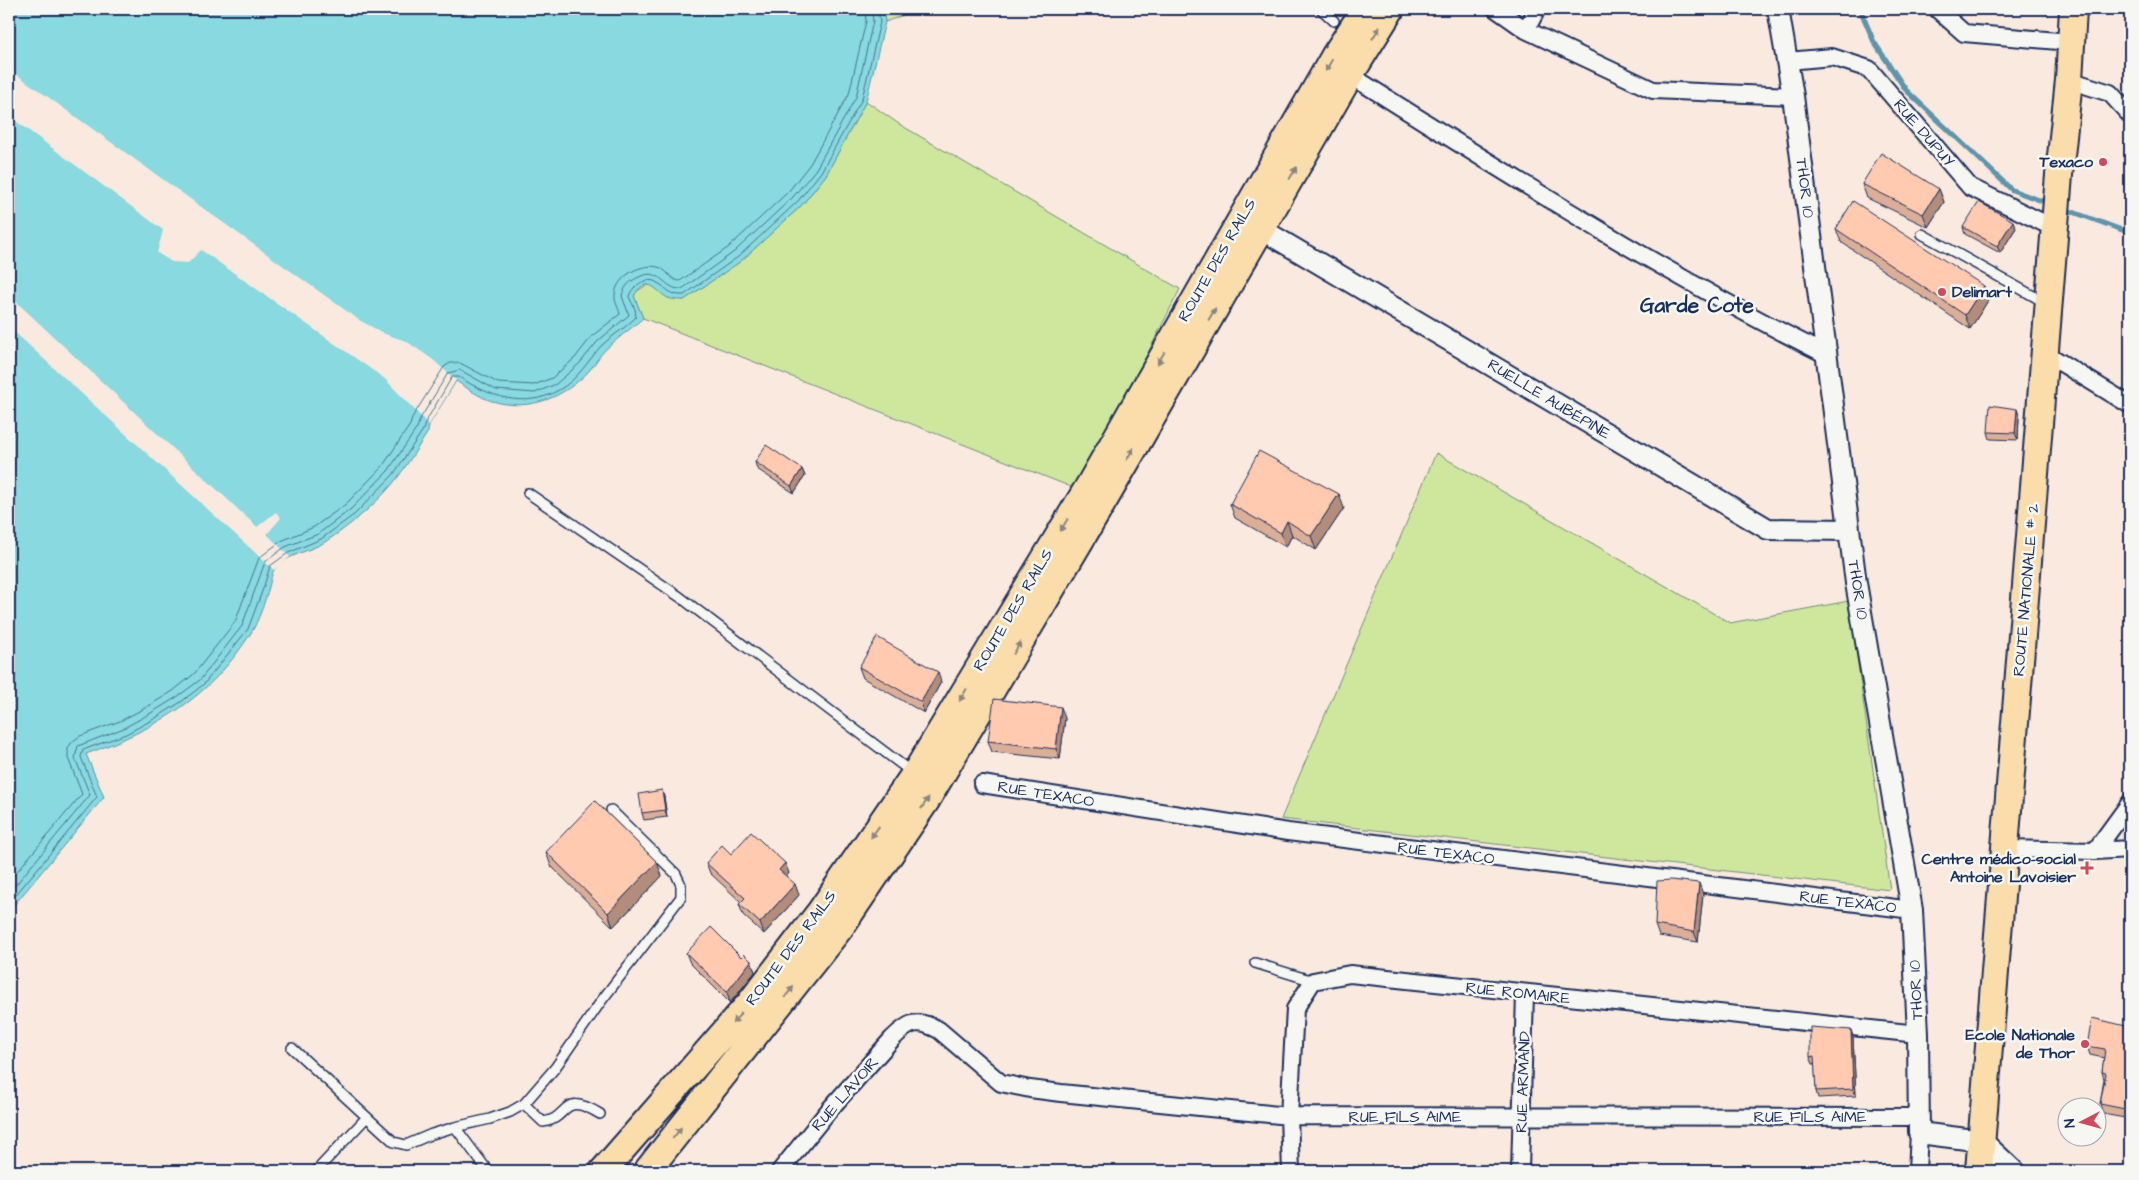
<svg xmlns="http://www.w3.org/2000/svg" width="2139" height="1180" font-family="'Architects Daughter',sans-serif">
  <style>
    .green { fill: #cee79d; stroke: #748b7e }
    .water { fill: #88d9e0; stroke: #5c95ac }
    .pier { fill: #f9e9de }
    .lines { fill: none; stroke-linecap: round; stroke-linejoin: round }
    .shore { stroke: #477392; stroke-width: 1 }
    .stream { stroke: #5c95ac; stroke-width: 5 }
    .service-casing { stroke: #1b2f5e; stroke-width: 12 }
    .minor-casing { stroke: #1b2f5e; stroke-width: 20 }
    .tertiary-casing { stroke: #1b2f5e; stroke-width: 24 }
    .primary-casing { stroke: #1b2f5e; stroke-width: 30 }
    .service { stroke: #f6f6f2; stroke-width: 9 }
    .minor { stroke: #f6f6f2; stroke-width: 16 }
    .tertiary { stroke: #f6f6f2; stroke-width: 20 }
    .primary { stroke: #faddab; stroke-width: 26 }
    .wall { fill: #dbae97; stroke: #1b2f5e }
    .shaded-wall { fill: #b28d7b; stroke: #1b2f5e }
    .building { fill: #ffcab0; stroke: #1b2f5e }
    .oneway { fill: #8a8684 }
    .poi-dot { fill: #d1495b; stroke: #f6f6f2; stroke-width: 2 }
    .labels { text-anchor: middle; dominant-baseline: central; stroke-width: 5; stroke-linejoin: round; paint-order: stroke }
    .street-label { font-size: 16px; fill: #1b2f5e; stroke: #f6f6f2 }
    .poi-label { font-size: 16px; font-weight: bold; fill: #1b2f5e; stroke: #f6f6f2; text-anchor: end }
    .district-label { font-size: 21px; font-weight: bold; fill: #1b2f5e; stroke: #f6f6f2 }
  </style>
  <rect width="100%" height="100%" fill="#f9e9de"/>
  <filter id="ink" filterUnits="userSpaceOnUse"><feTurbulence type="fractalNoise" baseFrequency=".02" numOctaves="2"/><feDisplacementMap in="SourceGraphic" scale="10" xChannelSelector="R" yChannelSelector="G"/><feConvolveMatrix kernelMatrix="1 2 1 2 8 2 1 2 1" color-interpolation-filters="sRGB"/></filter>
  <g filter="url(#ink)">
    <path class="green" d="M 883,9 L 919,9 L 885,22 Z
      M 866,101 L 899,124 L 1180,289 L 1079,490 L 643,318 L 634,296 L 637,291 L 647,285 L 654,286 L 668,298 L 684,300 L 741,261 L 802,205 L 826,175 Z
      M 1436,453 L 1730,623 L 1849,601 L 1890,890 L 1281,819 Z"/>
    <path class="water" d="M 9,9 L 883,9 L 885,22 L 866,101 L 826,175 L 802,205 L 741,261 L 684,300 C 679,300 673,300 668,298 C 657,293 647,272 634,296 L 643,318 C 631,329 616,339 605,350 C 599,356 595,364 589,371 C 563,398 530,412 492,401 C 479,397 467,388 456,381 L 429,425 L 428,432 C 418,447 409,462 398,477 C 380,501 350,526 325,542 C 309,552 287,554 275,569 C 271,573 271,581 269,587 C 265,601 259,620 251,633 C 209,699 157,728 86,754 L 104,797 L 9,911 Z"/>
    <path class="pier" d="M 9,69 L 359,320 L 385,334 L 406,341 L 432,359 L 456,380 L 429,425 L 385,379 L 201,250 L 188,263 L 172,262 L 157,253 L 163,230 L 9,116 Z
      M 9,295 L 257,527 L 276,512 L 281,518 L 267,534 L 290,557 L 274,570 L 9,327 Z"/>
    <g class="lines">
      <path class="shore" d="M 9,881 L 82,794 L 68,758 L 68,748 L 72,742 L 80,736 L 120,721 L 147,707 L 173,691 L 194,674 L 235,622 L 259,558 L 281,541 L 314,527 L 346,504 L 382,467 L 410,425 L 413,416 L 444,367 L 450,363 L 460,363 L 498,383 L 534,385 L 552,378 L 575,358 L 592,336 L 620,314 C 619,308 614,302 615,295 C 616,276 643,261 661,268 C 668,272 672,281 680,281 L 729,247 L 788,192 L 810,164 L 849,94 L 866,21 L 865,9
        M 9,893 L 90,795 L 75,758 L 78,746 L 124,728 L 151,713 L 177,697 L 200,680 L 242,626 L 265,562 L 285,547 L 318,534 L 351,509 L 388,471 L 417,428 L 420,419 L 448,373 L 460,370 L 496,390 L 535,393 L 556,384 L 580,363 L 598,341 L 629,315 L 622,296 C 624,287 629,282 637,278 C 662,265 662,290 682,289 L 734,252 L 793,197 L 816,169 L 856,97 L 873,21 L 872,9
        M 9,903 L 97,797 L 81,757 L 83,750 L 126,734 L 154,719 L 181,702 L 204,684 L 248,629 L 264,586 L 270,566 L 288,553 L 321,539 L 355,514 L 393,475 L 423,430 L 425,423 L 452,377 L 459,377 C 489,396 524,410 559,390 C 577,380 588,361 601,346 C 612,335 626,328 636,317 L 635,309 L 629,297 C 631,287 646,276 656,282 C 668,288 669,296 684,295 L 738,257 L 798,201 L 821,172 L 862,99 L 880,22 L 878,9"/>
      <path class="stream" d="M 1860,9 L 1874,42 L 1906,90 L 2012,190 L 2050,204
        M 2065,209 L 2130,233"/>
      <defs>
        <path id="service" d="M 1321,9 L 1334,21
          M 1922,234 L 2046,303
          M 528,493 L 680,597 L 906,768
          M 1255,963 L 1313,981
          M 292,1048 L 394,1142 L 406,1145 L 432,1134 L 455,1127 L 488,1171
          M 524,1104 L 543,1122 C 570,1119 560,1090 600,1114
          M 455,1127 L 490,1119 L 510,1112 L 524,1104 L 555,1068 L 602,1000 L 681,897 L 681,885 L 676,874 L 611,810
          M 316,1171 L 367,1117"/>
        <path id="minor" d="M 1496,9 L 1526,30 L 1653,90 L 1793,96
          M 1937,9 L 1964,33 L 2070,42
          M 1526,30 L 1537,9
          M 1788,61 L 1832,57 L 1869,69 L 1970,187 L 2056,229
          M 1350,75 C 1506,173 1662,273 1827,355
          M 2069,80 L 2110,93 L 2130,115
          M 2045,353 L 2130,405
          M 982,784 L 1288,832 L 1912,910
          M 2005,849 L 2095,851 L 2130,849
          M 2095,851 L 2130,803
          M 780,1171 L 830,1109 L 892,1039 C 909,1022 917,1018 939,1030 L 1001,1083 L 1030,1089 L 1061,1093 L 1289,1116 L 1919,1117
          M 1291,1171 L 1289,1116 L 1295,1009 L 1313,981 L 1350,974 L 1918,1034
          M 1520,1171 L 1525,994
          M 1917,1171 L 1919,1133"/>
        <path id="tertiary" d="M 1778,9 L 1793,96 L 1856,583 L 1912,910 L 1918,1034 L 1919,1133 L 1982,1141 L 2014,1171
          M 1261,229 L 1768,529 L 1848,530"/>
        <path id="primary" d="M 603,1171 L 750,1003 L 820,912 L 916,772 L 1090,484 L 1335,55 L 1365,9
          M 647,1171 L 840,928 L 926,801 L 1106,497 L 1350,75 L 1391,9
          M 1979,1171 L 2059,175 L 2069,80 L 2073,9"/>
      </defs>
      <use href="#service" class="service-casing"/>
      <use href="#minor" class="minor-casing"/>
      <use href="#tertiary" class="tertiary-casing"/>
      <use href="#primary" class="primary-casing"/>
      <use href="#service" class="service"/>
      <use href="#minor" class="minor"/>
      <use href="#tertiary" class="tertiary"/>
      <use href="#primary" class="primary"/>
    </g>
    <path class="wall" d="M 1862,184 L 1939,189 L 1944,202 L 1928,227 L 1867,198 Z
      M 1963,227 L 2016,228 L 2000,253 L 1965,234 Z
      M 1836,229 L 1989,299 L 1970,329 L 1841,242 Z
      M 2017,409 L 2019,416 L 2018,440 L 1990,439 L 1988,432 Z
      M 755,462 L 802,469 L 805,476 L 794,493 L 757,469 Z
      M 1230,504 L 1344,508 L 1316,550 L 1292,535 L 1286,547 L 1235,518 Z
      M 859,667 L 941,682 L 924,713 L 863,678 Z
      M 1065,718 L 1060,759 L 992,752 L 988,741 Z
      M 662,790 L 664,797 L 667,817 L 644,820 L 642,813 Z
      M 546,852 L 662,876 L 613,927 L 551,866 Z
      M 731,854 L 789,873 L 786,877 L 799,895 L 764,934 L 743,915 L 739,904 L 741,902 L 710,873 L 706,863 Z
      M 1703,894 L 1698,942 L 1659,936 L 1655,925 Z
      M 686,953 L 751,961 L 755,972 L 730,1003 L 690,963 Z
      M 2130,1027 L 2130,1119 L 2103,1114 L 2100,1104 L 2104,1079 L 2102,1072 L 2104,1058 L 2090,1055 L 2087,1046 Z
      M 1851,1030 L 1853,1037 L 1856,1096 L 1818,1098 L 1816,1091 L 1815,1064 L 1813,1064 L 1810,1057 Z"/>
    <path class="shaded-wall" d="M 1939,189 L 1944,202 L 1928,227 L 1923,214 Z
      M 2013,221 L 2016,228 L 2000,253 L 1997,246 Z
      M 1984,286 L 1989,299 L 1970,329 L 1965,315 Z
      M 2017,409 L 2019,416 L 2018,440 L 2015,433 Z
      M 802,469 L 805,476 L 794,493 L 791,486 Z
      M 1339,494 L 1344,508 L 1316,550 L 1311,536 Z
      M 1287,521 L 1292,535 L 1286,547 L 1281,533 Z
      M 938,672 L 941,682 L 924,713 L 921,702 Z
      M 1061,707 L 1065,718 L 1060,759 L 1056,749 Z
      M 662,790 L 664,797 L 667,817 L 665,810 Z
      M 657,862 L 662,876 L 613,927 L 608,913 Z
      M 785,863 L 789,873 L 783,881 L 779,870 Z
      M 1699,883 L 1703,894 L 1698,942 L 1694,932 Z
      M 795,884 L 799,895 L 764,934 L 760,923 Z
      M 751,961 L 755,972 L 730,1003 L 727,992 Z
      M 1851,1030 L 1853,1037 L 1856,1096 L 1853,1089 Z"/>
    <path class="building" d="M 1881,153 L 1939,189 L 1923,214 L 1862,184 Z
      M 1853,201 L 1984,286 L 1965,315 L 1836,229 Z
      M 1979,202 L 2013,221 L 1997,246 L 1963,227 Z
      M 1990,405 L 2017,409 L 2015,433 L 1988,432 Z
      M 766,445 L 802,469 L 791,486 L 755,462 Z
      M 1259,451 L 1339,494 L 1311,536 L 1287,521 L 1281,533 L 1230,504 Z
      M 877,637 L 938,672 L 921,702 L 859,667 Z
      M 994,699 L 1061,707 L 1056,749 L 988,741 Z
      M 662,790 L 665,810 L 642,813 L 639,794 Z
      M 595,801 L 657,862 L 608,913 L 546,852 Z
      M 751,832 L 785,863 L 779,870 L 795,884 L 760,923 L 739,904 L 745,898 L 706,863 L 722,845 L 731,854 Z
      M 1671,880 L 1699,883 L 1694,932 L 1655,925 L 1657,881 Z
      M 711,927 L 741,957 L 744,954 L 751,961 L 727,992 L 686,953 Z
      M 2092,1018 L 2130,1027 L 2130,1110 L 2100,1104 L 2106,1073 L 2102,1072 L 2105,1049 L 2087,1046 Z
      M 1810,1027 L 1851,1030 L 1853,1089 L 1816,1091 L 1814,1056 L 1810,1057 Z"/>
    <defs><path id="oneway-solid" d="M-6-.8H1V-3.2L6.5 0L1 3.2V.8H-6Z" transform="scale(1.25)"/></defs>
    <g class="oneway">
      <use href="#oneway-solid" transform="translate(1376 33) rotate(-58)"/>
      <use href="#oneway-solid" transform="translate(1329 65) rotate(120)"/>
      <use href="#oneway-solid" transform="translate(1293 173) rotate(-60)"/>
      <use href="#oneway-solid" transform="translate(1212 314) rotate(-60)"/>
      <use href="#oneway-solid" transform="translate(1161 358) rotate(120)"/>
      <use href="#oneway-solid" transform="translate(1130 454) rotate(-60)"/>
      <use href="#oneway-solid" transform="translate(1064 525) rotate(121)"/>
      <use href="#oneway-solid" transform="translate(1017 648) rotate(-59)"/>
      <use href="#oneway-solid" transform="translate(963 695) rotate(121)"/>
      <use href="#oneway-solid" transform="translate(925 803) rotate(-57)"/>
      <use href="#oneway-solid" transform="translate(875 832) rotate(125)"/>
      <use href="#oneway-solid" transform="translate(789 992) rotate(-51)"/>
      <use href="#oneway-solid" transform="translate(737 1018) rotate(131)"/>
      <use href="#oneway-solid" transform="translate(677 1133) rotate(-52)"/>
    </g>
  </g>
  <g class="poi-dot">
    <circle cx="2103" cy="162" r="5"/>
    <circle cx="1942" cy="292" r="5"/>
    <path d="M2084.5 860.5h5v5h5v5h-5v5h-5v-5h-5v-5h5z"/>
    <circle cx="2085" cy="1044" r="5"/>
  </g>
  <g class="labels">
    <g class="street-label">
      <text transform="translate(1924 133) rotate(49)">RUE DUPUY</text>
      <text transform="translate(1805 188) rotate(83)">THOR 10</text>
      <text transform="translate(1217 260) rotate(-60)">ROUTE DES RAILS</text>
      <text transform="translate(1549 399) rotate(31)">RUELLE AUBÉPINE</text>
      <text transform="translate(1858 590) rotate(81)">THOR 10</text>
      <text transform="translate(2026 590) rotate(-85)">ROUTE NATIONALE # 2</text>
      <text transform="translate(1013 610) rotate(-59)">ROUTE DES RAILS</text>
      <text transform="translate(1046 794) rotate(9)">RUE TEXACO</text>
      <text transform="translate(1446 853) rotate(7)">RUE TEXACO</text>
      <text transform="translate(1848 902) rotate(7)">RUE TEXACO</text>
      <text transform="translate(791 948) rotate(-53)">ROUTE DES RAILS</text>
      <text transform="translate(1916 990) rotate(-93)">THOR 10</text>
      <text transform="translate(1518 993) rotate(6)">RUE ROMAIRE</text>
      <text transform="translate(1523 1082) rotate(-88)">RUE ARMAND</text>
      <text transform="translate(845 1094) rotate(-49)">RUE LAVOIR</text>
      <text x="1405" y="1117">RUE FILS AIME</text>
      <text x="1810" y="1117">RUE FILS AIME</text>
    </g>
    <g class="poi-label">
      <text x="2093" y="162">Texaco</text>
      <text x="1952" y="292" text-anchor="start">Delimart</text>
      <text x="2076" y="859">Centre médico-social<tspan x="2076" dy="18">Antoine Lavoisier</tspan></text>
      <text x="2075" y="1035">Ecole Nationale<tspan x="2075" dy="18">de Thor</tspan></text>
    </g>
    <g class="district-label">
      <text x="1697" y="305">Garde Cote</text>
    </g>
  </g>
  <rect width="2139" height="1180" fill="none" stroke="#f6f6f2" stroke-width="30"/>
  <rect x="15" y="15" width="2109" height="1150" fill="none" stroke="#1b2f5e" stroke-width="2" filter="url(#ink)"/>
  <g transform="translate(2082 1122) rotate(264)"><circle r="24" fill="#f6f6f2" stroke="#9ea6b7"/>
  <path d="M0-4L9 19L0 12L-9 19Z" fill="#d1495b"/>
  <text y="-8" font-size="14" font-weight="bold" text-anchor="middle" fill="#1b2f5e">N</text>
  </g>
</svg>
